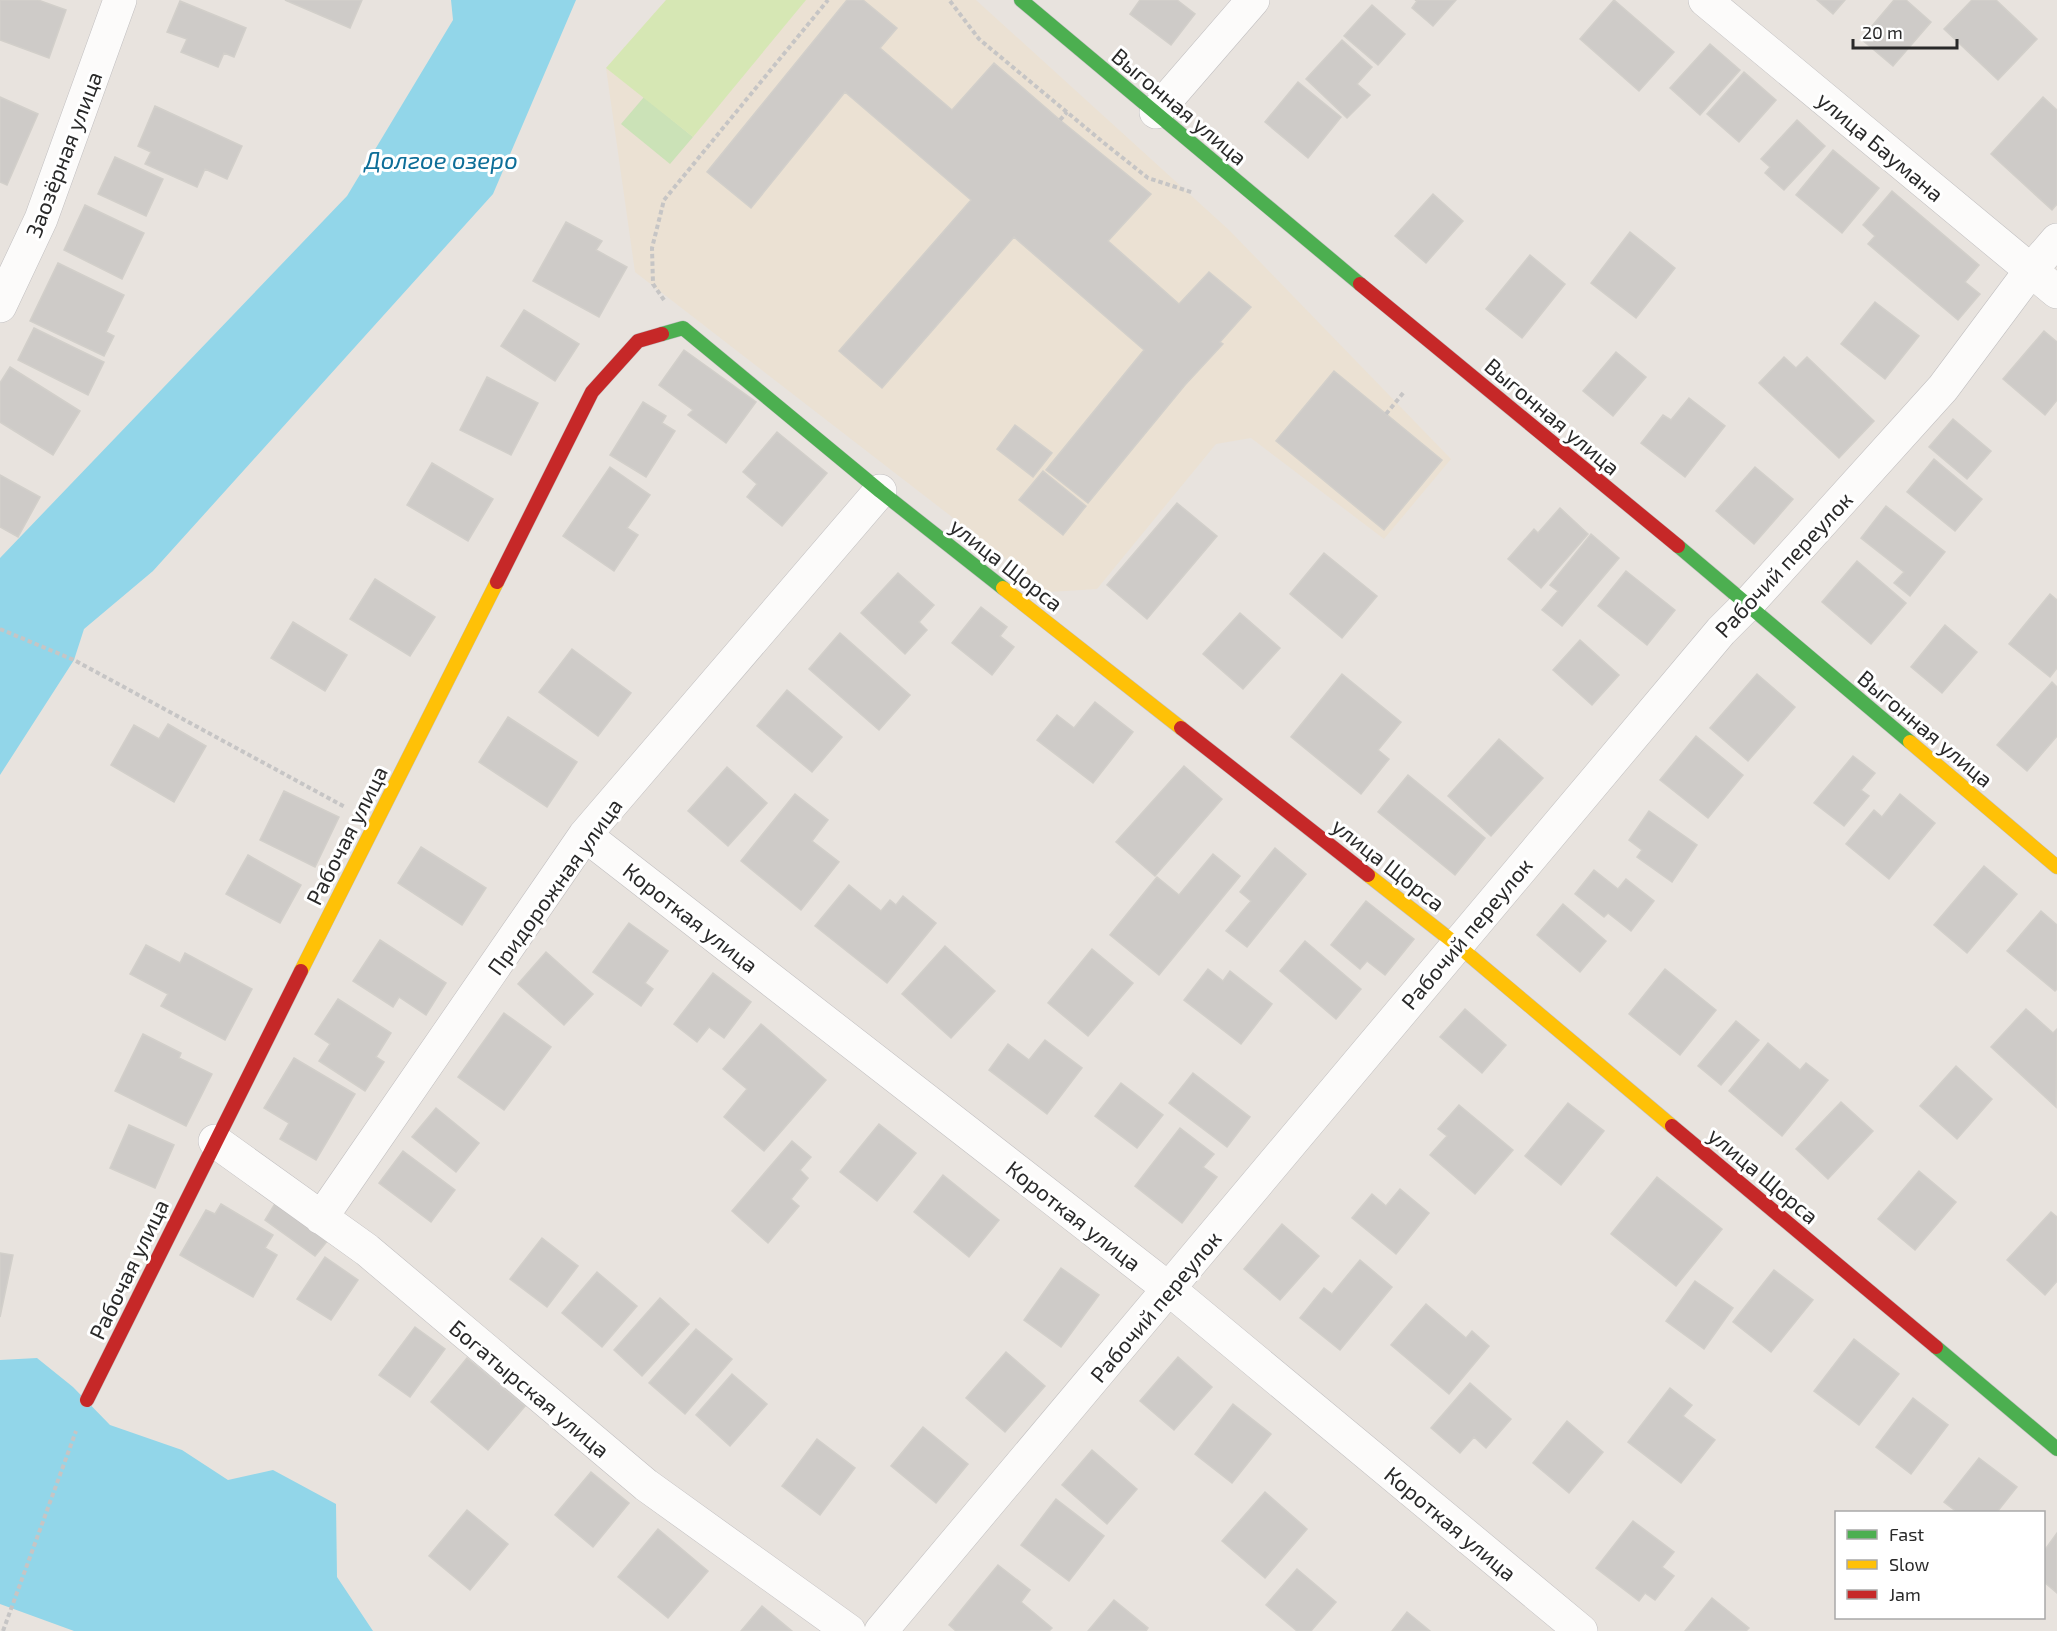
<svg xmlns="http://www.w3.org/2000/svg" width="2057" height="1631" font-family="'Exo 2',sans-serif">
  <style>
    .education { fill: #ebe1d3 }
    .green { fill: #cbe2b7 }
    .pitch { fill: #d6e7b4 }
    .water { fill: #92d6e9 }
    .building { fill: #cecbc8; stroke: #d2cfca; stroke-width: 1.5 }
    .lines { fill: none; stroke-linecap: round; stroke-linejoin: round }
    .street-casing { stroke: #c1bfc0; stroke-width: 34 }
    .fast-casing { stroke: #c1bfc0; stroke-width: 15 }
    .slow-casing { stroke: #c1bfc0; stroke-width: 15 }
    .jam-casing { stroke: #c1bfc0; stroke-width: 15 }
    .path { stroke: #c6c5c5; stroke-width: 4; stroke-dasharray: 4.5 3; stroke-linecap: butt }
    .street { stroke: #fcfbfa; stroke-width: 33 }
    .fast { stroke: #4caf50; stroke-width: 14 }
    .slow { stroke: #ffc107; stroke-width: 14 }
    .jam { stroke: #c62828; stroke-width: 14 }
    .labels { text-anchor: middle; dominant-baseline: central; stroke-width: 6; stroke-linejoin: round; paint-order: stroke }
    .street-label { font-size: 22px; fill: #292929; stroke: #fff }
    .water-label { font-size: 24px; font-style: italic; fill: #0e6e98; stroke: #fff }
  </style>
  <rect width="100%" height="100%" fill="#e8e3de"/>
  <path class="education" d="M 666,0 L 976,0 L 1229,230 L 1451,459 L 1384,539 L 1251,438 L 1216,444 L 1097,589 L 1049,592 L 635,272 L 606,68 Z"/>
  <path class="green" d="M 644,97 L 693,137 L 670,164 L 621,124 Z"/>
  <path class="pitch" d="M 666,0 L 806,0 L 693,137 L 606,68 Z"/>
  <path class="water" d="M 451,0 L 576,0 L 493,194 L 153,571 L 84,629 L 74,660 L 0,775 L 0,558 L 347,196 L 453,20 Z
    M 37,1358 L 73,1387 L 110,1425 L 182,1450 L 228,1480 L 273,1470 L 336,1504 L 337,1577 L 373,1631 L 74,1631 L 0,1604 L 0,1360 Z"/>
  <path class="building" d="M 0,0 L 38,0 L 66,10 L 49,58 L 0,40 Z
    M 285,0 L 362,0 L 350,28 Z
    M 847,0 L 863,0 L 897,28 L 880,48 L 952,110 L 994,63 L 1060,120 L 1151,194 L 1108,241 L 1179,304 L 1209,272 L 1251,307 L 1220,342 L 1223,344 L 1185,385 L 1088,503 L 1046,470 L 1144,350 L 1014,237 L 882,388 L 839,351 L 971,200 L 845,92 L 751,208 L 707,172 Z
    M 1140,0 L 1177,0 L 1195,14 L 1171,45 L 1130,14 Z
    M 1415,0 L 1456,0 L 1433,26 L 1412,8 L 1417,1 Z
    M 1614,0 L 1674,52 L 1639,91 L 1580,39 Z
    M 1817,0 L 1845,0 L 1833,14 Z
    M 1894,0 L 1906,0 L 1931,22 L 1893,66 L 1861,39 Z
    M 1972,0 L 1996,0 L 2037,39 L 1998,80 L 1944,29 Z
    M 180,1 L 246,28 L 234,57 L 224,53 L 218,67 L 181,52 L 187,39 L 167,32 Z
    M 1372,5 L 1405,34 L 1378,65 L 1344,36 Z
    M 1342,40 L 1372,67 L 1357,84 L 1370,95 L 1347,118 L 1306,79 Z
    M 1710,44 L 1740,70 L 1700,115 L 1670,88 Z
    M 1744,72 L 1776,100 L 1739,142 L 1707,114 Z
    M 1298,82 L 1341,117 L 1308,158 L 1265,122 Z
    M 0,97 L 38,114 L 7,185 L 0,182 Z
    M 2043,97 L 2057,110 L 2057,204 L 2052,210 L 1991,154 Z
    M 155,106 L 242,146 L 227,179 L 205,169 L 197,187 L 145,164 L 151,152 L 138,146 Z
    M 1797,120 L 1825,146 L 1784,190 L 1765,173 L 1770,167 L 1761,159 Z
    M 1833,150 L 1879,188 L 1842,233 L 1796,195 Z
    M 115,157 L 163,179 L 146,216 L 98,194 Z
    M 1892,191 L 1979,265 L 1965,282 L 1980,294 L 1958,320 L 1868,244 L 1875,236 L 1863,225 Z
    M 1433,194 L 1463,221 L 1426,263 L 1395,236 Z
    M 85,205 L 144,233 L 122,279 L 64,250 Z
    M 566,222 L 602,241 L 596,250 L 627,267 L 599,317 L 533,281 Z
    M 1630,232 L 1675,268 L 1636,318 L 1591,283 Z
    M 1530,255 L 1565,284 L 1522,338 L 1486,309 Z
    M 58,263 L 124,295 L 106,332 L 114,336 L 104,356 L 30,321 Z
    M 1875,302 L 1919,336 L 1885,379 L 1841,344 Z
    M 524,310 L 579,344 L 555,381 L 501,346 Z
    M 34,328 L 104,362 L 88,395 L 18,360 Z
    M 2044,331 L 2057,342 L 2057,400 L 2045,415 L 2003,379 Z
    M 684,350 L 756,402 L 726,443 L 688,415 L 693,410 L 659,385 Z
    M 1616,352 L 1646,377 L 1613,416 L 1583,391 Z
    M 1784,357 L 1796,368 L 1807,357 L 1874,421 L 1839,458 L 1759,383 Z
    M 10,367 L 80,411 L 53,455 L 0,422 L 0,383 Z
    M 1334,371 L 1442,460 L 1384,530 L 1276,441 Z
    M 487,377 L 538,403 L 511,455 L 460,430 Z
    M 1689,398 L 1725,426 L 1685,477 L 1641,443 L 1663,415 L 1671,420 Z
    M 643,402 L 666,416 L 662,423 L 675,431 L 646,477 L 610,455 Z
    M 1953,419 L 1991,451 L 1967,479 L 1929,447 Z
    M 1015,425 L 1052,453 L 1033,477 L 997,449 Z
    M 777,432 L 827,473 L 782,526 L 747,497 L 757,484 L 743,472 Z
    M 1934,459 L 1982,499 L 1955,531 L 1907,492 Z
    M 432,463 L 493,499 L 468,541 L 407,505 Z
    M 610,467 L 650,495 L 627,528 L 638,535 L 614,571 L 563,536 Z
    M 1755,467 L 1793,499 L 1754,544 L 1716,511 Z
    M 1043,471 L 1086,506 L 1063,535 L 1019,500 Z
    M 0,475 L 40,497 L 18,537 L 0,527 Z
    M 1177,503 L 1217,536 L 1147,619 L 1107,585 Z
    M 1886,506 L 1945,552 L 1910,596 L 1894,583 L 1904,572 L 1861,538 Z
    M 1560,508 L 1588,534 L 1541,588 L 1508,559 L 1534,529 L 1538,533 Z
    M 1591,534 L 1619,558 L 1562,626 L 1542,610 L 1558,591 L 1550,585 Z
    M 1324,553 L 1377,596 L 1342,638 L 1290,594 Z
    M 1857,561 L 1906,603 L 1871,644 L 1822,602 Z
    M 1626,571 L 1675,610 L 1647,645 L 1598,606 Z
    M 898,573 L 934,605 L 919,622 L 927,630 L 905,654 L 861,613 Z
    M 375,579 L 435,617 L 410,656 L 350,619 Z
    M 2050,594 L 2057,600 L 2057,668 L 2050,677 L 2009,644 Z
    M 981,607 L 1007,627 L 1000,636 L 1014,647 L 992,675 L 952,643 Z
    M 1240,613 L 1280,648 L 1243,689 L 1203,654 Z
    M 293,622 L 347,655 L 325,691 L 271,658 Z
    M 1945,625 L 1977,652 L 1942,693 L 1911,667 Z
    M 840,633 L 910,695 L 879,730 L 809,669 Z
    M 1580,640 L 1619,675 L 1592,705 L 1553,670 Z
    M 572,649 L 631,693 L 598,736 L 539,692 Z
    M 1342,674 L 1401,722 L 1378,750 L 1389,759 L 1361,794 L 1291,737 Z
    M 1757,674 L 1795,707 L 1748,761 L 1710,728 Z
    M 2052,682 L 2057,687 L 2057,736 L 2027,771 L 1997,745 Z
    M 787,690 L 842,737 L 812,772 L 757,726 Z
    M 1095,702 L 1133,732 L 1093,783 L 1037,740 L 1057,715 L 1074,728 Z
    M 508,717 L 577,762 L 547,807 L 479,762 Z
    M 168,724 L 206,746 L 174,802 L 111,765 L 134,725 L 159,739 Z
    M 1696,736 L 1743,775 L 1708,818 L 1660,780 Z
    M 1499,739 L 1543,778 L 1491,836 L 1448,796 Z
    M 1853,756 L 1875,773 L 1861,790 L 1869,796 L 1844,826 L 1814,803 Z
    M 1184,766 L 1222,799 L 1155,876 L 1116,842 Z
    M 727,767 L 767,803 L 728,846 L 688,811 Z
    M 1408,775 L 1485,838 L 1455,875 L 1378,812 Z
    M 284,791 L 339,817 L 315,867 L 260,840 Z
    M 795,794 L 828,820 L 812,841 L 839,862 L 801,910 L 741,861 Z
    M 1900,794 L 1935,823 L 1889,879 L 1846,844 L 1874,810 L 1882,817 Z
    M 1649,811 L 1697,845 L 1672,882 L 1637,857 L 1642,850 L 1629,840 Z
    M 421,847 L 486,888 L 462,925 L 398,883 Z
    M 1275,848 L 1306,874 L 1247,947 L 1226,931 L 1251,901 L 1240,892 Z
    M 1213,854 L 1240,876 L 1159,975 L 1110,935 L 1157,877 L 1179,895 Z
    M 248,855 L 301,885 L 280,923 L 226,894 Z
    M 1984,866 L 2017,894 L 1967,953 L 1934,925 Z
    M 1594,870 L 1618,889 L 1626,879 L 1654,901 L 1631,931 L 1608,913 L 1604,917 L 1575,894 Z
    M 849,885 L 881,911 L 890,900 L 896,905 L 903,896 L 936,923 L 887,983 L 815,926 Z
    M 1366,901 L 1414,939 L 1385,975 L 1367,961 L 1360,969 L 1331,945 Z
    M 1563,904 L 1606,941 L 1580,972 L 1537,935 Z
    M 2041,911 L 2057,925 L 2057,989 L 2055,991 L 2007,951 Z
    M 629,923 L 668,951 L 645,983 L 653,989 L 641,1006 L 593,972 Z
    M 380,940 L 446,983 L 426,1015 L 399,997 L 393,1007 L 353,981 Z
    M 1305,941 L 1361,989 L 1336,1019 L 1280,971 Z
    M 146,945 L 180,963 L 185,953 L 252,989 L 225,1040 L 161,1006 L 168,994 L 130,974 Z
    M 945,946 L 995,991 L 951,1038 L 902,994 Z
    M 1092,949 L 1133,983 L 1088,1036 L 1048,1003 Z
    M 546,952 L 593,994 L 564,1025 L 518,984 Z
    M 1208,969 L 1223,981 L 1230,971 L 1272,1004 L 1241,1044 L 1184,1000 Z
    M 1665,969 L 1716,1010 L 1680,1055 L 1629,1014 Z
    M 713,973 L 751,1002 L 724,1038 L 709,1027 L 697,1042 L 674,1024 Z
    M 338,999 L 391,1033 L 376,1057 L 384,1062 L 365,1091 L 319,1061 L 330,1044 L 315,1034 Z
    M 1465,1009 L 1506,1045 L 1482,1073 L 1440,1037 Z
    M 2026,1009 L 2053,1033 L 2057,1029 L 2056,1107 L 1991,1047 Z
    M 504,1013 L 551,1047 L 504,1110 L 458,1077 Z
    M 1736,1021 L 1759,1040 L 1721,1085 L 1698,1066 Z
    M 761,1024 L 826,1080 L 764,1151 L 724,1117 L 747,1089 L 723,1069 Z
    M 143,1034 L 181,1053 L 179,1058 L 212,1074 L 186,1126 L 115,1091 Z
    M 1045,1040 L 1082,1068 L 1047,1114 L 989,1070 L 1008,1044 L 1029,1060 Z
    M 1768,1043 L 1800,1070 L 1806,1063 L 1828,1080 L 1782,1136 L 1729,1091 Z
    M 294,1058 L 355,1094 L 316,1160 L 280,1139 L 289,1123 L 264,1108 Z
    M 1956,1066 L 1992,1099 L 1957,1139 L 1920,1106 Z
    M 1193,1073 L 1250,1117 L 1227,1147 L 1169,1103 Z
    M 1121,1083 L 1163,1115 L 1137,1148 L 1095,1116 Z
    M 1841,1102 L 1873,1131 L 1828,1179 L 1796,1149 Z
    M 1568,1103 L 1604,1131 L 1561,1185 L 1525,1156 Z
    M 1459,1105 L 1513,1150 L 1475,1194 L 1430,1155 L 1447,1136 L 1438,1129 Z
    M 436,1108 L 479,1143 L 456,1172 L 412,1137 Z
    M 879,1124 L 916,1153 L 877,1201 L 840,1172 Z
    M 129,1125 L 174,1145 L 155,1188 L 110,1168 Z
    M 1180,1128 L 1214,1154 L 1203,1167 L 1217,1177 L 1182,1223 L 1135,1186 Z
    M 792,1141 L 811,1157 L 800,1170 L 808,1178 L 791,1199 L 799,1206 L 768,1243 L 732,1211 Z
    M 403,1151 L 455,1190 L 431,1222 L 379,1183 Z
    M 1919,1171 L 1956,1202 L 1915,1250 L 1878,1219 Z
    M 943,1175 L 999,1220 L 969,1257 L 914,1212 Z
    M 1657,1177 L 1722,1229 L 1676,1286 L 1611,1234 Z
    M 1400,1189 L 1429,1213 L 1396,1254 L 1352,1218 L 1372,1194 L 1386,1206 Z
    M 276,1202 L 329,1239 L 315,1256 L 265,1220 Z
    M 221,1204 L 273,1235 L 265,1248 L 277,1255 L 253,1297 L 180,1255 L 206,1210 L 215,1214 Z
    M 2051,1212 L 2057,1217 L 2057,1281 L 2045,1295 L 2007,1260 Z
    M 1282,1224 L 1319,1256 L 1280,1300 L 1244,1269 Z
    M 542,1238 L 578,1266 L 547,1307 L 510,1279 Z
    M 0,1253 L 13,1255 L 0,1317 Z
    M 325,1257 L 358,1280 L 331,1320 L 297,1299 Z
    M 1360,1260 L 1392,1287 L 1340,1350 L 1300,1318 L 1324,1288 L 1332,1294 Z
    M 1061,1268 L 1099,1295 L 1061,1347 L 1024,1320 Z
    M 1774,1270 L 1813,1300 L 1771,1352 L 1733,1322 Z
    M 597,1272 L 637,1306 L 602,1347 L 562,1313 Z
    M 1695,1281 L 1733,1308 L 1704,1349 L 1666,1321 Z
    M 660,1298 L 689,1324 L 642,1376 L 614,1350 Z
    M 1426,1304 L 1466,1338 L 1472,1331 L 1489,1346 L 1449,1394 L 1391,1345 Z
    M 415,1327 L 445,1349 L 410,1397 L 379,1375 Z
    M 696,1329 L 732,1359 L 685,1414 L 649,1383 Z
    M 1854,1339 L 1899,1374 L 1859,1425 L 1814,1391 Z
    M 1006,1352 L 1045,1386 L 1005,1432 L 966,1398 Z
    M 1178,1357 L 1212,1387 L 1174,1430 L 1140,1401 Z
    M 467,1358 L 525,1406 L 488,1450 L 431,1402 Z
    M 732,1374 L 767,1404 L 730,1446 L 696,1415 Z
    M 1470,1383 L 1511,1419 L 1486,1448 L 1474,1437 L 1460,1453 L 1431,1428 Z
    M 1670,1388 L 1692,1405 L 1683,1416 L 1715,1440 L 1681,1483 L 1628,1442 Z
    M 1913,1398 L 1948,1425 L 1911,1474 L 1876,1447 Z
    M 1233,1404 L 1271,1434 L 1232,1483 L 1195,1454 Z
    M 1567,1421 L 1603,1452 L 1569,1493 L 1533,1463 Z
    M 923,1427 L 968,1464 L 936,1503 L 891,1466 Z
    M 817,1439 L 855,1468 L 820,1515 L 782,1486 Z
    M 1092,1450 L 1137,1489 L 1107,1524 L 1062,1485 Z
    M 1979,1458 L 2017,1487 L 1997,1512 L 1957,1512 L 1944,1502 Z
    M 591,1472 L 629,1503 L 593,1547 L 555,1515 Z
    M 1265,1492 L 1307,1529 L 1265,1578 L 1222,1541 Z
    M 1056,1499 L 1104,1536 L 1069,1581 L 1021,1545 Z
    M 467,1510 L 508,1544 L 470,1590 L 429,1556 Z
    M 1633,1521 L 1674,1552 L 1662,1567 L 1674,1576 L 1655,1600 L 1645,1593 L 1639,1601 L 1596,1568 Z
    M 658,1529 L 708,1571 L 668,1618 L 618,1577 Z
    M 2057,1533 L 2057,1593 L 2044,1582 L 2044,1551 Z
    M 998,1565 L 1030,1590 L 1021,1602 L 1052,1628 L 1049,1631 L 956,1631 L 949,1625 Z
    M 1297,1569 L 1336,1602 L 1311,1631 L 1297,1631 L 1266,1605 Z
    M 1712,1598 L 1749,1628 L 1746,1631 L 1685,1631 Z
    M 1114,1600 L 1148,1628 L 1146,1631 L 1088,1631 Z
    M 762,1606 L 792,1631 L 741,1631 Z
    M 1407,1612 L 1430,1631 L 1392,1631 Z"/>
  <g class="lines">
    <defs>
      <path id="street" d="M 1705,0 L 2057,292
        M 1156,112 L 1253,0
        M 0,306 L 41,219 L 120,0
        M 585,835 L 1169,1289 L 1581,1631
        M 215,1141 L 367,1250 L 646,1485 L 849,1631
        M 321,1218 L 585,835 L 880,491
        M 881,1631 L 1721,631 L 1748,604 L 1943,388 L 2031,270 L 2057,240"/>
      <path id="fast" d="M 1021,0 L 1360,284
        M 662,334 L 683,328 L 880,491 L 1003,588
        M 1678,546 L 1910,742
        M 1936,1347 L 2057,1449"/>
      <path id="slow" d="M 1003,588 L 1181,728
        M 1910,742 L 2057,867
        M 1368,875 L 1456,944 L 1672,1126
        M 301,971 L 497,582"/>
      <path id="jam" d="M 1360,284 L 1678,546
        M 497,582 L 592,392 L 638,341 L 662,334
        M 1181,728 L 1368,875
        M 1672,1126 L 1936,1347
        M 87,1400 L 301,971"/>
    </defs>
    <use href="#street" class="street-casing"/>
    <use href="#fast" class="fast-casing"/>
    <use href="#slow" class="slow-casing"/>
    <use href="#jam" class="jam-casing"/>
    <path class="path" d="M 950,1 L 979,39 L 1104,143 L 1148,178 L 1194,193
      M 1060,120 L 1067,112
      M 664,300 L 653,284 L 652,248 L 664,200 L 828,0
      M 1386,414 L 1404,392
      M 0,629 L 74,660 L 345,807
      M 3,1631 L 76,1431"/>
    <use href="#street" class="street"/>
    <use href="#fast" class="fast"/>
    <use href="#slow" class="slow"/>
    <use href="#jam" class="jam"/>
  </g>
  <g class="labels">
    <g class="street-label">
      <text transform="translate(1180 106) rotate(40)">Выгонная улица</text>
      <text transform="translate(1881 146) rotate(40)">улица Баумана</text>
      <text transform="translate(63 154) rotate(-69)">Заозёрная улица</text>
      <text transform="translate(1553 416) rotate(40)">Выгонная улица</text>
      <text transform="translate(1007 564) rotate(38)">улица Щорса</text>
      <text transform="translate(1783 564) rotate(-47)">Рабочий переулок</text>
      <text transform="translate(1926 728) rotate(40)">Выгонная улица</text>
      <text transform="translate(346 835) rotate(-63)">Рабочая улица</text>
      <text transform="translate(1389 864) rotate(38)">улица Щорса</text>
      <text transform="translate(554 886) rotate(-54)">Придорожная улица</text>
      <text transform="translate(691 917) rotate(38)">Короткая улица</text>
      <text transform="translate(1466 933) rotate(-50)">Рабочий переулок</text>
      <text transform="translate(1764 1175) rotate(40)">улица Щорса</text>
      <text transform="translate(1074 1215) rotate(38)">Короткая улица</text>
      <text transform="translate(128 1269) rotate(-64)">Рабочая улица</text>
      <text transform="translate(1155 1306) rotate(-50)">Рабочий переулок</text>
      <text transform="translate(530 1388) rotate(40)">Богатырская улица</text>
      <text transform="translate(1451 1523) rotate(40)">Короткая улица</text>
    </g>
    <g class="water-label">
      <text x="441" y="159">Долгое озеро</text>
    </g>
  </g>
  <rect x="1835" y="1511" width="210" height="108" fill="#ffffff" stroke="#a9a9a9" stroke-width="1.5"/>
  <rect x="1847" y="1530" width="30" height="9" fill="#4caf50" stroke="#a9a9a9" stroke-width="1.5"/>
  <text x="1889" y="1541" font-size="18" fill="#292929">Fast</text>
  <rect x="1847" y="1560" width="30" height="9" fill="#ffc107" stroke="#a9a9a9" stroke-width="1.5"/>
  <text x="1889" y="1571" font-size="18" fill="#292929">Slow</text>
  <rect x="1847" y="1590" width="30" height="9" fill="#c62828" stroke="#a9a9a9" stroke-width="1.5"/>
  <text x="1889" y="1601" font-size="18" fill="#292929">Jam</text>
  <path d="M1853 39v9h104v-9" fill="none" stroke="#292929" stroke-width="3"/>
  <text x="1862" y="39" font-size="18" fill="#292929" stroke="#ffffff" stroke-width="4.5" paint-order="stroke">20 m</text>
</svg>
